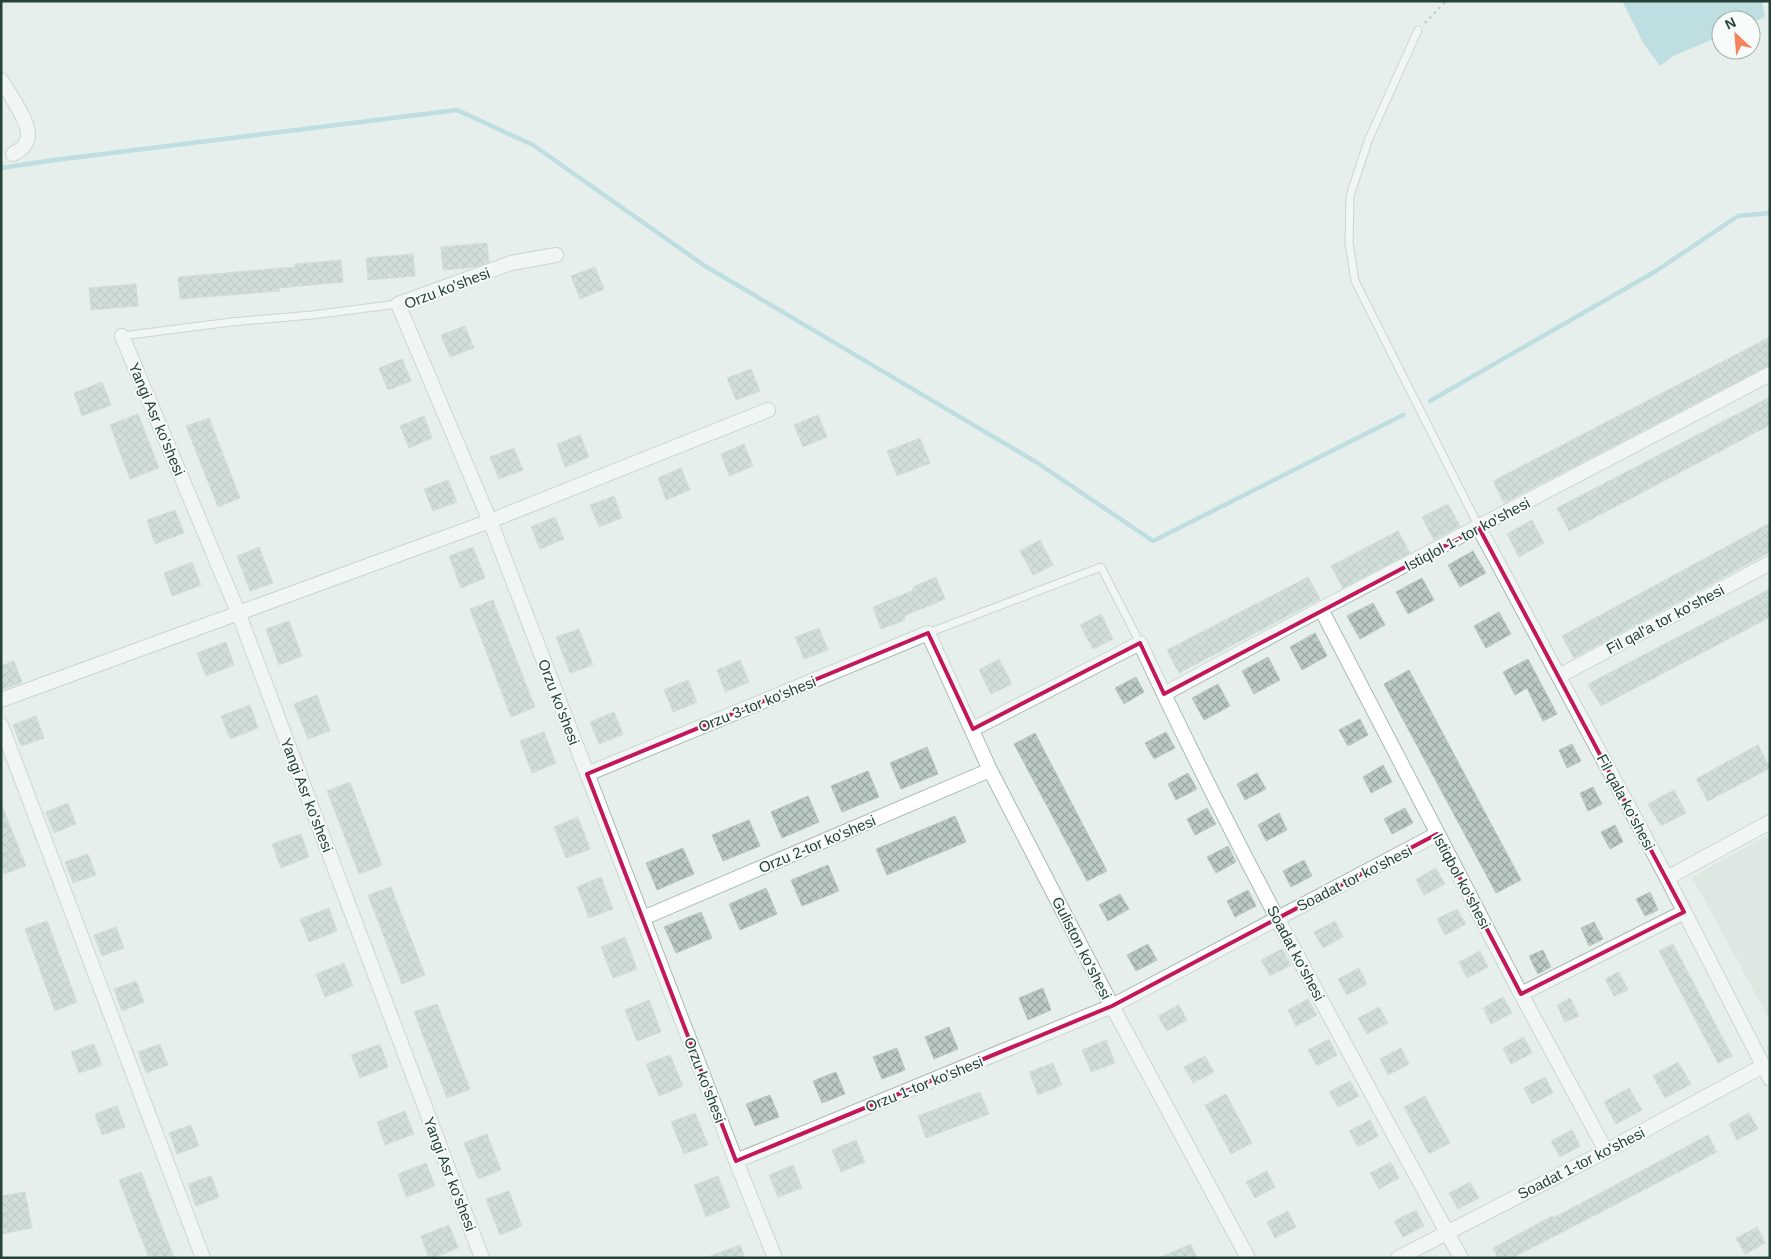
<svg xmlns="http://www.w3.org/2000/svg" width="1771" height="1259" font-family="Arial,sans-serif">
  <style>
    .built { fill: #d4dfda }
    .water { fill: #8ec9d4 }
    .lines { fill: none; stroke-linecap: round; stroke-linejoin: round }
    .stream { stroke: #8ec9d4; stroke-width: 4.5 }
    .building { fill: url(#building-cross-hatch); stroke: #b8c9c2 }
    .service-casing { stroke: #a8b8b2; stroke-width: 9 }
    .minor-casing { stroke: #a8b8b2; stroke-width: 16 }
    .path { stroke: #86b3a5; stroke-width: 2.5; stroke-dasharray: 2.5 4; stroke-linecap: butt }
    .service { stroke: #fff; stroke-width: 7 }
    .minor { stroke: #fff; stroke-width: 14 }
    .marked { fill: none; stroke: #c2185b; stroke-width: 4; stroke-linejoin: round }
    .labels { text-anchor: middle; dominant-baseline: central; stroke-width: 4; stroke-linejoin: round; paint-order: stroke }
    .street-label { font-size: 15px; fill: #24423a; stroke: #f7fbf9 }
  </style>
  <defs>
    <pattern id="building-cross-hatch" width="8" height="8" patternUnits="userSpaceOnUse" patternTransform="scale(1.25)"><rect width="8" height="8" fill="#bbcac4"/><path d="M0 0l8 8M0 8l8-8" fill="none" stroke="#98a6a0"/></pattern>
  </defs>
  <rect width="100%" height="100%" fill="#e6efeb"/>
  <path class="built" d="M 1770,834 L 1770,1021 L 1692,877 Z"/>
  <path class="water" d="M 1622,1 L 1762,1 L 1765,17 L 1751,23 L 1751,20 L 1721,20 L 1721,36 L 1673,56 L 1660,66 L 1644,44 Z"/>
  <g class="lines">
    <path class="stream" d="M 1,168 L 47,161 L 457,110 L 533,145 L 705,266 L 1036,462 L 1153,541 L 1403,415
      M 1430,401 L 1656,271 L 1738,216 L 1770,213"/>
  </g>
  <path class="building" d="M 487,243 L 489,262 L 475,267 L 443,270 L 441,247 Z
    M 413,254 L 415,276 L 368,280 L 366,258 Z
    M 341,260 L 343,282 L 279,288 L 280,291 L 180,299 L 178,277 L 295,267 L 295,264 Z
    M 595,267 L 604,289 L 580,299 L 571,276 Z
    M 136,284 L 138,306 L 91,310 L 89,288 Z
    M 465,326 L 474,348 L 450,357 L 441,335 Z
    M 1770,337 L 1770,365 L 1504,503 L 1493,481 Z
    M 402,359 L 411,381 L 388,390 L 379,368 Z
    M 751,369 L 760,391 L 736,400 L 727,378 Z
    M 102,382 L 111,405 L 82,416 L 74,393 Z
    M 1770,397 L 1770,425 L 1569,531 L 1557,508 Z
    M 138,414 L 159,468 L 130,479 L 110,425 Z
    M 818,415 L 827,437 L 803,447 L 794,425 Z
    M 424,416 L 432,438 L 409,448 L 400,426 Z
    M 209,418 L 240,498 L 218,507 L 186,426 Z
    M 580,435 L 589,457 L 565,467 L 557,444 Z
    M 920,438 L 930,463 L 897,476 L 887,451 Z
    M 744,444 L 753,466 L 729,476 L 721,454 Z
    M 514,448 L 523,470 L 499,479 L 490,457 Z
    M 681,468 L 690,490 L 666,500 L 658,478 Z
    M 448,480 L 457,502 L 433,511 L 424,489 Z
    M 614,496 L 622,518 L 599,527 L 590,505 Z
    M 1448,504 L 1460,526 L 1434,540 L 1422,517 Z
    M 175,510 L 184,533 L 155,544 L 147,520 Z
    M 555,517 L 564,539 L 540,549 L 531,527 Z
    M 1532,520 L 1544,543 L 1519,557 L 1507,534 Z
    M 1770,523 L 1770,552 L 1574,658 L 1562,636 Z
    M 1398,531 L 1410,553 L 1343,588 L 1331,566 Z
    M 1040,540 L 1053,565 L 1033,575 L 1020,551 Z
    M 259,547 L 273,583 L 250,591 L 237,556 Z
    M 473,547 L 485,578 L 461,588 L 449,556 Z
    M 1473,551 L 1486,573 L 1460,587 L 1448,565 Z
    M 192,562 L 201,585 L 172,596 L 164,573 Z
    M 936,577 L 945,599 L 904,616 L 905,620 L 881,629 L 873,607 L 914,590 L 913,587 Z
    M 1308,577 L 1320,599 L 1179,673 L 1167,650 Z
    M 1422,578 L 1434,600 L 1408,614 L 1396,592 Z
    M 1770,589 L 1770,617 L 1601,706 L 1588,684 Z
    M 493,600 L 535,707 L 511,717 L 470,609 Z
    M 1373,603 L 1385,625 L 1360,639 L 1347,616 Z
    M 1499,612 L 1511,634 L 1486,648 L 1474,626 Z
    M 1101,614 L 1113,639 L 1093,649 L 1080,625 Z
    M 289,621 L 302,656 L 279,665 L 266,629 Z
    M 819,628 L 828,650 L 804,659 L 795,637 Z
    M 579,629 L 593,665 L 570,673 L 556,637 Z
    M 1315,633 L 1327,656 L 1302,670 L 1290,647 Z
    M 226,642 L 234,665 L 206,676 L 197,653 Z
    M 1268,657 L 1280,680 L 1254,694 L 1242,671 Z
    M 999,659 L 1012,684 L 991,694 L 979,670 Z
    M 1528,659 L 1557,714 L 1543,721 L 1527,688 L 1515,695 L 1503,672 Z
    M 740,660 L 749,682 L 725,692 L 717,670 Z
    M 14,661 L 22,682 L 1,690 L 1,666 Z
    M 1409,670 L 1521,880 L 1496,893 L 1384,684 Z
    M 1136,677 L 1144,692 L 1124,704 L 1115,688 Z
    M 688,680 L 697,702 L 673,712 L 664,690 Z
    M 1218,684 L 1230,706 L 1204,720 L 1192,698 Z
    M 317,695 L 330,731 L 308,739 L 294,704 Z
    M 250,705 L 258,728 L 230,739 L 221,716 Z
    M 614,712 L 623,734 L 599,744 L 590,722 Z
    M 36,716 L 44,738 L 21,746 L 13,725 Z
    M 1360,719 L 1368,735 L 1348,746 L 1339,730 Z
    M 544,732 L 556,763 L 532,773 L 520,741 Z
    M 1166,732 L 1175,748 L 1154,759 L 1145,743 Z
    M 1035,733 L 1107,871 L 1087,881 L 1014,744 Z
    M 1572,744 L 1581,761 L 1567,768 L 1559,750 Z
    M 1758,745 L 1770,768 L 1708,801 L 1696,779 Z
    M 927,747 L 938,774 L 901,789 L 890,763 Z
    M 1383,765 L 1392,782 L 1371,793 L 1363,777 Z
    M 868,771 L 879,797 L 842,812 L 831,786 Z
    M 1188,773 L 1197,789 L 1176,800 L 1168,784 Z
    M 1257,773 L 1266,789 L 1245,800 L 1237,784 Z
    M 350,782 L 382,865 L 359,874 L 327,791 Z
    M 1593,787 L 1602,804 L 1588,811 L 1580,793 Z
    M 1674,790 L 1686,813 L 1661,826 L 1648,804 Z
    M 808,796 L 819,822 L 782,838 L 771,812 Z
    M 1,803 L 26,866 L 4,874 L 1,867 Z
    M 68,803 L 76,824 L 54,833 L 46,812 Z
    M 1207,808 L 1216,824 L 1195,835 L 1187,819 Z
    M 1405,808 L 1413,823 L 1392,834 L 1384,819 Z
    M 1279,813 L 1287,830 L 1266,841 L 1258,825 Z
    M 955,816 L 966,842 L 887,875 L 876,849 Z
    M 578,817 L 590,849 L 566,858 L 554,827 Z
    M 749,820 L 760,846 L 723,861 L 712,835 Z
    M 1615,825 L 1623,842 L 1610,849 L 1601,832 Z
    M 301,834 L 309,857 L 281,868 L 272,844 Z
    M 1228,846 L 1236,862 L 1216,873 L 1207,857 Z
    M 683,848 L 694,874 L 657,890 L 646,863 Z
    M 88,854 L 96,875 L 73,883 L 65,862 Z
    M 1304,860 L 1312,876 L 1291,887 L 1283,871 Z
    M 828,865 L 839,891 L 802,906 L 791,880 Z
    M 1436,868 L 1445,884 L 1424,895 L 1416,879 Z
    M 601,877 L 613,909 L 589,918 L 577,887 Z
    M 391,887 L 425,975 L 402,984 L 368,895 Z
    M 766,888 L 777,914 L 740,930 L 729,904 Z
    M 1248,890 L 1256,906 L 1235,917 L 1227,901 Z
    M 1650,892 L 1658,910 L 1645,916 L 1636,899 Z
    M 1120,894 L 1129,909 L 1108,921 L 1099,905 Z
    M 329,908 L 337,931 L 309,942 L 300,919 Z
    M 1457,909 L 1466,924 L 1445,935 L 1437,919 Z
    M 701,912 L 712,938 L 676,953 L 664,927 Z
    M 47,921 L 77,1002 L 55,1011 L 25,929 Z
    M 1335,921 L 1343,937 L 1323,948 L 1314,932 Z
    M 1594,922 L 1603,939 L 1589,946 L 1581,928 Z
    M 116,927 L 124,948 L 102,956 L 94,935 Z
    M 625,937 L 637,969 L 613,978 L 601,947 Z
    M 1148,944 L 1157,960 L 1136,971 L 1127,955 Z
    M 1673,944 L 1732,1056 L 1718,1063 L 1659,951 Z
    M 1282,949 L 1291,965 L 1270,976 L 1261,960 Z
    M 1543,950 L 1551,967 L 1538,974 L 1529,956 Z
    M 1480,951 L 1488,967 L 1467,978 L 1459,962 Z
    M 344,963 L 353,986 L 325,997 L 316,974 Z
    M 1359,968 L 1367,984 L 1347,995 L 1338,979 Z
    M 1619,972 L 1628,990 L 1614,996 L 1605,979 Z
    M 136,981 L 144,1002 L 122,1011 L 114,989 Z
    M 1043,988 L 1051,1010 L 1028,1020 L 1019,998 Z
    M 1503,997 L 1512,1013 L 1491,1024 L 1483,1008 Z
    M 1570,998 L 1579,1016 L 1565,1022 L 1557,1005 Z
    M 1308,999 L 1317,1015 L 1296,1026 L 1288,1010 Z
    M 649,1000 L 661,1032 L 637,1041 L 625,1010 Z
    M 437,1004 L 470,1089 L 447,1098 L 414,1012 Z
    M 1179,1005 L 1187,1020 L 1167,1031 L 1158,1016 Z
    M 1379,1007 L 1388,1023 L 1367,1034 L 1358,1018 Z
    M 949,1027 L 958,1049 L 934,1059 L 925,1037 Z
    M 1524,1037 L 1532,1053 L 1511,1064 L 1503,1048 Z
    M 1329,1039 L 1337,1055 L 1317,1066 L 1308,1050 Z
    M 1106,1040 L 1115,1063 L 1091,1072 L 1082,1050 Z
    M 94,1044 L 102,1065 L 79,1073 L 71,1052 Z
    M 160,1044 L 168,1065 L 146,1073 L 138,1052 Z
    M 380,1044 L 388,1067 L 360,1078 L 351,1055 Z
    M 897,1048 L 905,1070 L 882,1079 L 873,1057 Z
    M 1401,1048 L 1409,1064 L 1388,1075 L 1380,1059 Z
    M 670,1055 L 683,1086 L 659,1096 L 646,1064 Z
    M 1205,1056 L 1214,1072 L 1193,1083 L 1184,1067 Z
    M 1678,1062 L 1691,1084 L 1665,1098 L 1653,1076 Z
    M 1053,1063 L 1062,1085 L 1038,1095 L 1029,1072 Z
    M 836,1072 L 845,1094 L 822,1103 L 813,1081 Z
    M 1545,1077 L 1553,1093 L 1532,1104 L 1524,1088 Z
    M 1350,1081 L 1359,1096 L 1338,1107 L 1329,1092 Z
    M 1629,1088 L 1642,1110 L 1616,1124 L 1604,1102 Z
    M 980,1092 L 989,1114 L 926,1138 L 918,1116 Z
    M 1226,1094 L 1252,1143 L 1231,1154 L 1205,1105 Z
    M 770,1095 L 779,1117 L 755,1126 L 746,1104 Z
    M 1425,1096 L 1450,1143 L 1429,1154 L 1404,1107 Z
    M 117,1106 L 125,1127 L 102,1135 L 95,1114 Z
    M 405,1111 L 414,1134 L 385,1145 L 377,1122 Z
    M 695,1113 L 708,1145 L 684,1154 L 671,1122 Z
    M 1749,1113 L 1758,1129 L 1737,1140 L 1729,1124 Z
    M 1370,1120 L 1378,1136 L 1358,1147 L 1349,1131 Z
    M 191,1125 L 199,1146 L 177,1154 L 169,1133 Z
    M 1572,1130 L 1580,1146 L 1560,1157 L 1551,1141 Z
    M 487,1134 L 501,1170 L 478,1179 L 464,1143 Z
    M 1708,1135 L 1717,1152 L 1512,1258 L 1498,1258 L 1493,1248 L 1552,1216 L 1553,1218 L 1593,1197 Z
    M 856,1140 L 865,1162 L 841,1172 L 832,1150 Z
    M 1391,1162 L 1399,1178 L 1379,1189 L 1370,1173 Z
    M 426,1163 L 435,1186 L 406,1197 L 398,1174 Z
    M 793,1165 L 802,1188 L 778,1197 L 769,1175 Z
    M 1267,1171 L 1275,1187 L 1255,1198 L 1246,1182 Z
    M 141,1172 L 164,1232 L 174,1258 L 149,1258 L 119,1180 Z
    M 211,1176 L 219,1197 L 196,1206 L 188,1184 Z
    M 718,1176 L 730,1207 L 706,1217 L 694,1185 Z
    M 1470,1182 L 1479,1198 L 1458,1209 L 1449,1193 Z
    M 509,1191 L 522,1226 L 500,1235 L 486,1199 Z
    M 25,1192 L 32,1228 L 1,1234 L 1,1196 Z
    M 1416,1210 L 1424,1226 L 1403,1237 L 1394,1221 Z
    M 1288,1211 L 1296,1227 L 1275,1238 L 1267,1222 Z
    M 449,1225 L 458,1248 L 433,1258 L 429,1258 L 421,1236 Z
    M 1757,1227 L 1765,1243 L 1745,1254 L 1736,1238 Z
    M 1191,1244 L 1197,1258 L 1159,1258 Z
    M 740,1245 L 745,1258 L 708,1258 L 708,1257 Z"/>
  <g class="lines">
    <defs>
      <path id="service" d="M 1418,30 L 1368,141 L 1350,196 L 1349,243 L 1355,281 L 1479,527
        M 122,336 L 231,322 L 312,315 L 398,304
        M 928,633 L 1101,567 L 1140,643"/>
      <path id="minor" d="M 1,80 C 8,91 28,121 28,133 C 29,143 21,150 13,154
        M 556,255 L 511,263 L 398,304 L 490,521 L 736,1161 L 775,1258
        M 122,336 L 238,612 L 482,1258
        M 1479,528 L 1667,878 L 1770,1079
        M 1321,609 L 1521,994 L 1606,1151
        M 1559,676 L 1770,563
        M 1164,694 L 1321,609 L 1770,374
        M 1,700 L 490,521 L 768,410
        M 1,725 L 203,1258
        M 973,729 L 1140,643 C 1237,853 1351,1054 1461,1258
        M 587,774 L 928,633 L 990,770 L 1112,1006 L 1248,1258
        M 1667,878 L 1770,822
        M 643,918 L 990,770
        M 1521,994 L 1684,912
        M 736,1161 L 1112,1006 L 1437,834
        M 1398,1258 L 1606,1151 L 1763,1066"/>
    </defs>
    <use href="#service" class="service-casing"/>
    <use href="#minor" class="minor-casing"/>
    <path class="path" d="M 1425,23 L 1446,1"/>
    <use href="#service" class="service"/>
    <use href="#minor" class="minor"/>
  </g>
  <path d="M0 0H1771V1259H0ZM 1479,528 L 1684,912 L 1521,994 L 1437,834 L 1112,1006 L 736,1161 L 587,774 L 928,633 L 973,729 L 1140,643 L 1164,694 Z" fill="#e6efeb" fill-opacity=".55" fill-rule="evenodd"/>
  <path class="marked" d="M 1479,528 L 1684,912 L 1521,994 L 1437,834 L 1112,1006 L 736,1161 L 587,774 L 928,633 L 973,729 L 1140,643 L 1164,694 Z"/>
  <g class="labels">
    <g class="street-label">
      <text transform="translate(447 288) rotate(-21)">Orzu ko'shesi</text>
      <text transform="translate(157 419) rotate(67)">Yangi Asr ko'shesi</text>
      <text transform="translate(1467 534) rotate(-28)">Istiqlol 1- tor ko'shesi</text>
      <text transform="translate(1665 619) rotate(-28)">Fil qal'a tor ko'shesi</text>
      <text transform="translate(559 702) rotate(69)">Orzu ko'shesi</text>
      <text transform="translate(757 704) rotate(-22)">Orzu 3-tor ko'shesi</text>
      <text transform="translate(307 795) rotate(69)">Yangi Asr ko'shesi</text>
      <text transform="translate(1626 802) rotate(62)">Fil qala ko'shesi</text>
      <text transform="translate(817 844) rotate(-23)">Orzu 2-tor ko'shesi</text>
      <text transform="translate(1354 878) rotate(-27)">Soadat tor ko'shesi</text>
      <text transform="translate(1462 881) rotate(62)">Istiqbol ko'shesi</text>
      <text transform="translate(1082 948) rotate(63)">Guliston ko'shesi</text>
      <text transform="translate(1296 953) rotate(62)">Soadat ko'shesi</text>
      <text transform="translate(705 1080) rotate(69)">Orzu ko'shesi</text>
      <text transform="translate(924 1084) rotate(-22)">Orzu 1-tor ko'shesi</text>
      <text transform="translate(1581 1163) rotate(-27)">Soadat 1-tor ko'shesi</text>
      <text transform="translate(450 1174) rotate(69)">Yangi Asr ko'shesi</text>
    </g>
  </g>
  <rect width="1771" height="1259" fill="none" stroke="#24423a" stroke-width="5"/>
  <g transform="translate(1736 35) rotate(334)"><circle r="24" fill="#f7fbf9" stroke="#a3b1ad"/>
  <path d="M0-4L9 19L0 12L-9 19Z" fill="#f4845f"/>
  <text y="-8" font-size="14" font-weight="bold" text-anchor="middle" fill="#24423a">N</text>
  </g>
</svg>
